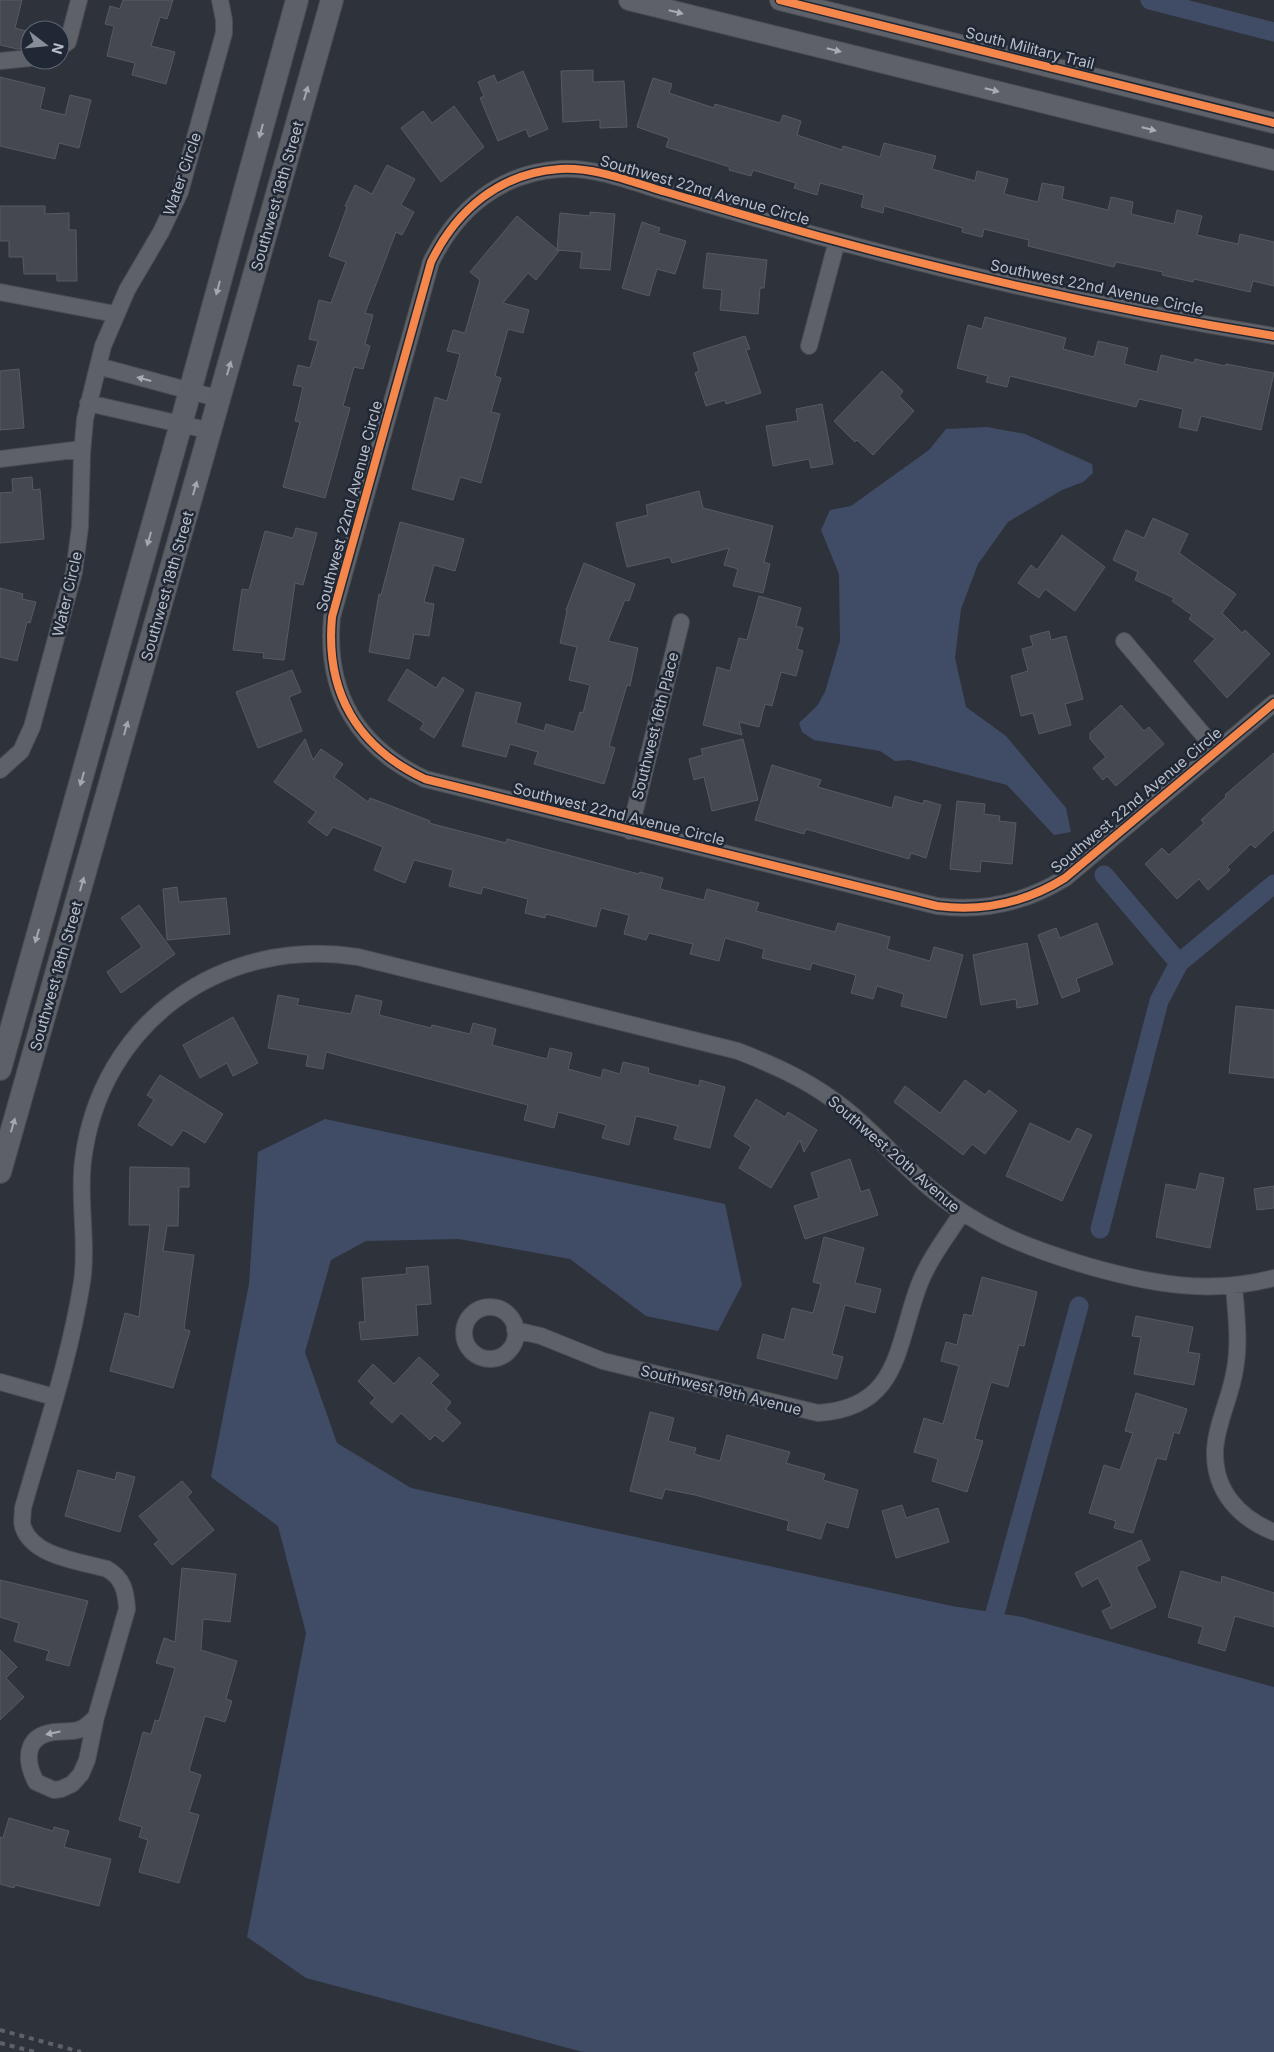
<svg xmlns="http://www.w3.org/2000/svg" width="1274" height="2052" font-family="Inter,sans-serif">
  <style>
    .water { fill: #404c65 }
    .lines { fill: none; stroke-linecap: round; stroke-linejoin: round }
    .canal { stroke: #404c65; stroke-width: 19 }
    .building { fill: #45484f; stroke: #565a62 }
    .minor-casing { stroke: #4a4d53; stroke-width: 18 }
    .tertiary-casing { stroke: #4a4d53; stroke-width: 22 }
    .secondary-casing { stroke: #4a4d53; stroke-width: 24 }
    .minor { stroke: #5e6168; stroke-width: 16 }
    .tertiary { stroke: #5e6168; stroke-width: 20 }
    .secondary { stroke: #5d6067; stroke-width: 22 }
    .rail { stroke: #5d6066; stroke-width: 4; stroke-dasharray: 5 5; stroke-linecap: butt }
    .cycleway-casing { stroke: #212835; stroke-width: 11 }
    .cycleway { stroke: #f5874c; stroke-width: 8 }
    .oneway { fill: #a7acb6 }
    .oneway2 { fill: #a2a7b1 }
    .labels { text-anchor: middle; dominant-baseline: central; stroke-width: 5; stroke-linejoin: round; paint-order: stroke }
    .street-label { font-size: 15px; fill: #b9bfca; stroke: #212835 }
  </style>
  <rect width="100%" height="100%" fill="#2e323b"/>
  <path class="water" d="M 987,427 L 1025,434 L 1092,464 L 1093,473 L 1083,482 L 1062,490 L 1008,522 L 978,564 L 961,609 L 955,658 L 966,707 L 1006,736 L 1066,808 L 1071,832 L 1054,835 L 1007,785 L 909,760 L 895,761 L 880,751 L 814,740 L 802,732 L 799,723 L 817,706 L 825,692 L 840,641 L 839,574 L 821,530 L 830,510 L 851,506 L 929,450 L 946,429 Z
    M 325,1119 L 725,1204 L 742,1285 L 718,1331 L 646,1316 L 570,1259 L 459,1239 L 366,1241 L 331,1260 L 305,1352 L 337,1443 L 411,1488 L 952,1606 L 1022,1617 L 1274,1687 L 1274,2052 L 583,2052 L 306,1978 L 247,1937 L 306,1633 L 278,1526 L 211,1477 L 249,1284 L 258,1152 Z"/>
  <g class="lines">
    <path class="canal" d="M 1150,0 L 1274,32
      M 1104,875 L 1179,963
      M 1100,1229 L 1159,1001 L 1179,963 L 1274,884
      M 995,1613 L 1079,1306"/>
  </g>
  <path class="building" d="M 0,0 L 22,0 L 15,28 L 30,32 L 30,48 L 17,49 L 0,45 Z
    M 123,0 L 173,0 L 167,19 L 160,17 L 151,46 L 175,52 L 166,84 L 132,75 L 135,63 L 107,56 L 114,26 L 105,24 L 110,6 L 120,9 Z
    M 593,70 L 593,82 L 624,81 L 627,127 L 600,128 L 600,120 L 563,122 L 561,71 Z
    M 523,71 L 548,129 L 529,137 L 526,129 L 498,141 L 480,98 L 484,96 L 478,82 L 494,75 L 497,83 Z
    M 0,77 L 45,88 L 40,109 L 65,115 L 70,95 L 91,100 L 79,148 L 59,143 L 55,159 L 0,146 Z
    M 653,78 L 672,84 L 669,93 L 714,108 L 715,104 L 780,123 L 783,115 L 801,121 L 797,135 L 842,150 L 843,146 L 880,157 L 884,143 L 936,156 L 932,169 L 975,181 L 977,171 L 1008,179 L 1004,194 L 1038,202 L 1042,183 L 1064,187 L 1062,199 L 1108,210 L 1111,197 L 1133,202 L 1131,214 L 1174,224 L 1177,210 L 1202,216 L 1197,235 L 1238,244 L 1240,234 L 1274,242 L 1274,286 L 1253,281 L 1250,292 L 1194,279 L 1193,282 L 1162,275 L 1163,272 L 1116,262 L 1114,267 L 1028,246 L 1029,240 L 984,229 L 982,237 L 962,232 L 963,228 L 884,206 L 883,213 L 861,207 L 864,195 L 820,183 L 817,195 L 794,188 L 796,183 L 753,170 L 751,176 L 729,170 L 730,167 L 666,147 L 669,138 L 637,127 Z
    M 454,106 L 484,147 L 441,182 L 401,128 L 423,111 L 432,123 Z
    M 387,165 L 415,179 L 401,205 L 414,212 L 402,235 L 396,232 L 365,313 L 373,315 L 365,344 L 370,346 L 363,369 L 354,367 L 343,406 L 350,408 L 325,498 L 283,487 L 300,422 L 295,421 L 303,387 L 293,385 L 298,365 L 310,368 L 318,341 L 309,339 L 319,300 L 331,303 L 346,262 L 329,256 L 347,207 L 345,206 L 355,185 L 372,194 Z
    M 0,206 L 45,206 L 45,214 L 69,213 L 69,230 L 76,230 L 77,281 L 57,281 L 57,274 L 24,274 L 23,257 L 9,257 L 9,241 L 0,241 Z
    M 590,212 L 615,214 L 610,270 L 580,268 L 582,252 L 557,250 L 560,213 L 590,216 Z
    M 517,216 L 559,251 L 536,280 L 528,273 L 503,303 L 529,310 L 523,333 L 508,329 L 495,376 L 501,378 L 491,412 L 500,414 L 481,483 L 460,477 L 453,500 L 412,489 L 435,397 L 447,401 L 460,354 L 447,351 L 453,330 L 465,333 L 480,280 L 470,272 Z
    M 642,222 L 660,228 L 658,233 L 686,241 L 675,274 L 657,269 L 649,296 L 622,288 Z
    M 707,253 L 767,260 L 764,288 L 760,288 L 758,314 L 720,310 L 722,290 L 703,288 Z
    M 985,317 L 1066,338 L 1063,349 L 1094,357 L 1098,341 L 1128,348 L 1124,364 L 1157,372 L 1161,355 L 1194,363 L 1195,359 L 1225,366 L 1226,364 L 1274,373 L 1261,430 L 1201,416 L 1197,431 L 1179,427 L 1183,409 L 1139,399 L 1136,407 L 1010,376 L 1007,387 L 986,382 L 988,376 L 957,368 L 968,325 L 982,329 Z
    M 745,336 L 750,349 L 746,350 L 761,393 L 726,404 L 725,400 L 706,406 L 695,373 L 699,371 L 693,353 Z
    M 19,369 L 24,428 L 0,430 L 0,371 Z
    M 882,371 L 903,391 L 899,396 L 914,411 L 873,455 L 857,440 L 855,442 L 834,421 Z
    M 822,404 L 833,464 L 811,468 L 809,459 L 773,466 L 766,426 L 798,421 L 796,409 Z
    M 32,477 L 33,490 L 40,489 L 44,539 L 0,543 L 0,493 L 13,492 L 12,479 Z
    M 699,491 L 703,508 L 773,526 L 764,562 L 770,564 L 763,593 L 733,586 L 738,569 L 724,565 L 729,548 L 672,563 L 670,557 L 627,567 L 616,523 L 648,515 L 646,505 Z
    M 1153,518 L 1188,534 L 1179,553 L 1236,594 L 1222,613 L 1242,633 L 1245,630 L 1270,654 L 1227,698 L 1194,661 L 1215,639 L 1189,619 L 1192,615 L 1172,601 L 1174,598 L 1135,580 L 1138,572 L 1113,560 L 1126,530 L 1144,538 Z
    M 400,522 L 464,539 L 455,571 L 434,565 L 424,602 L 434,604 L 429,636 L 414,634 L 409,659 L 369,652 L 379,594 L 381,595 Z
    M 296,528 L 317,533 L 303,585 L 295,583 L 284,660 L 263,658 L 264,653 L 233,650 L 242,589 L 249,590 L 265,531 L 293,538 Z
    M 1062,535 L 1105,567 L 1075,611 L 1045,589 L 1039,598 L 1018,583 L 1031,565 L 1037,570 Z
    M 584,563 L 635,584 L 629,601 L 625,600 L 608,641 L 638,648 L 630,686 L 627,685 L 609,746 L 615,748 L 604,784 L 534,764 L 538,752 L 510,744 L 506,757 L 462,746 L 476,692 L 521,703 L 516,723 L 544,731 L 546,724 L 574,732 L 580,712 L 583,713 L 590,685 L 569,680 L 577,647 L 560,643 L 567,611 L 566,610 Z
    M 0,588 L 23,594 L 22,599 L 36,602 L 30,623 L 27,622 L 17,661 L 0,657 Z
    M 759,596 L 801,608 L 796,626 L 803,628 L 797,649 L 803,651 L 796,676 L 781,672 L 772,706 L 765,704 L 759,727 L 739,722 L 742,735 L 703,725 L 717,667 L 730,671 L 739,638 L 747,640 Z
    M 1049,631 L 1051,640 L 1066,636 L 1083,699 L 1065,704 L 1071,725 L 1039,734 L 1033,713 L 1021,716 L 1011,676 L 1028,671 L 1022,649 L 1033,646 L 1030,636 Z
    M 407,669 L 436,688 L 443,677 L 464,690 L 434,738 L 420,729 L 424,723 L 388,700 Z
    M 292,670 L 301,692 L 289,697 L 302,731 L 258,748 L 236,692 Z
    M 1121,705 L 1144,731 L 1149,727 L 1164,744 L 1116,786 L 1107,776 L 1103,780 L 1093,768 L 1106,757 L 1090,739 L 1090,733 Z
    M 305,739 L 313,760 L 321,749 L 343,764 L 334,777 L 368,802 L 370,798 L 430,821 L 429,823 L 506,843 L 507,839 L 639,874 L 640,872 L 663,878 L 660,889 L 704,900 L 707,889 L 759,903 L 756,911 L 835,932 L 838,923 L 890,937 L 887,949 L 930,961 L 934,947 L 963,955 L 946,1018 L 901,1006 L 904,994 L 877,986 L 873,999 L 851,993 L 856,975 L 812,963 L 810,970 L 762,958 L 764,949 L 725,938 L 719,961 L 690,954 L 693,944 L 649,933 L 646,940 L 624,934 L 629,915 L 601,908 L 596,927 L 546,914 L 545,918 L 525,913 L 528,899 L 483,887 L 481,894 L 449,886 L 453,870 L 414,860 L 405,883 L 374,870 L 383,847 L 333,827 L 327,836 L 308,822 L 316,812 L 274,782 Z
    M 743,739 L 758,800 L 712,811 L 704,777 L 694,780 L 689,759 L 703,755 L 701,749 Z
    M 1274,753 L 1274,830 L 1255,848 L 1251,844 L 1227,867 L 1230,870 L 1208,890 L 1199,879 L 1177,899 L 1145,864 L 1162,848 L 1169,855 L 1204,823 L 1201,820 L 1226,797 L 1225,795 Z
    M 772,765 L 821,780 L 818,787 L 892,808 L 895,796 L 923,804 L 924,800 L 941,805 L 926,858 L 911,853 L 909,859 L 806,829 L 804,834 L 755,820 Z
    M 957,801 L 985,804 L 984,814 L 1000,816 L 999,821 L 1016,823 L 1012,864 L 981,861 L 980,872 L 950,869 Z
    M 177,887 L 179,902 L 226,898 L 230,934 L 167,940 L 163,889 Z
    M 139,905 L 175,954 L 121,993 L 107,972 L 142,947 L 121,918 Z
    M 1097,923 L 1113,964 L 1076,979 L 1080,991 L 1062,998 L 1038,935 L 1056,928 L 1060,938 Z
    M 1027,943 L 1038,1004 L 1017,1008 L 1016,999 L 981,1005 L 973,955 Z
    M 278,995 L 299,999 L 297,1005 L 351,1014 L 356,995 L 382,1001 L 379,1015 L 431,1028 L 432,1025 L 470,1034 L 473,1023 L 496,1029 L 492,1045 L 547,1059 L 550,1048 L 572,1053 L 568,1069 L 601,1078 L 603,1069 L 620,1074 L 623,1062 L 649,1068 L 648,1073 L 699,1086 L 700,1080 L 725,1087 L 710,1148 L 674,1139 L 678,1126 L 636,1116 L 629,1145 L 602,1138 L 606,1125 L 558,1112 L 554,1128 L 524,1120 L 528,1105 L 326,1052 L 323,1069 L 306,1066 L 308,1055 L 268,1048 Z
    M 1236,1006 L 1274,1010 L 1274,1078 L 1229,1073 Z
    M 233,1017 L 258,1063 L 233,1076 L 227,1063 L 200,1078 L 183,1045 Z
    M 160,1075 L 223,1114 L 205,1143 L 183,1130 L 172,1146 L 138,1125 L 154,1100 L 147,1095 Z
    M 965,1080 L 985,1095 L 989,1090 L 1017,1111 L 985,1154 L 972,1144 L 963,1155 L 894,1102 L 905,1086 L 940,1113 Z
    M 756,1099 L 785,1117 L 788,1112 L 817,1130 L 804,1152 L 800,1140 L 771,1188 L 739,1168 L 751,1147 L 734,1136 Z
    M 1030,1123 L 1070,1142 L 1077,1128 L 1092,1135 L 1062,1201 L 1006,1176 Z
    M 850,1159 L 861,1192 L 869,1189 L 878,1215 L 805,1239 L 794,1206 L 819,1198 L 811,1173 Z
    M 130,1167 L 189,1168 L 189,1187 L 179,1187 L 178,1226 L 167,1226 L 163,1251 L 194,1255 L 184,1329 L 190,1331 L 173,1388 L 110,1371 L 125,1313 L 139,1317 L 150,1225 L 129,1225 Z
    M 1200,1173 L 1224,1178 L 1210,1248 L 1156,1237 L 1166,1184 L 1196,1190 Z
    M 1274,1186 L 1274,1208 L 1257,1210 L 1254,1189 Z
    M 824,1237 L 864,1248 L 855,1283 L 881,1289 L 875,1313 L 845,1305 L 832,1354 L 843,1357 L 837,1379 L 757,1358 L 763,1334 L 784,1340 L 792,1308 L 813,1313 L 821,1284 L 813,1282 Z
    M 428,1266 L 431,1304 L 416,1305 L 418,1335 L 361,1340 L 359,1322 L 365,1322 L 362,1278 L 407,1274 L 406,1268 Z
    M 982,1277 L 1037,1292 L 1024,1346 L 1019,1345 L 1008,1387 L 991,1382 L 975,1439 L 983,1441 L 967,1492 L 932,1481 L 938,1459 L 914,1452 L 924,1418 L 943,1424 L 959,1366 L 941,1361 L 946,1342 L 957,1345 L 964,1314 L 972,1316 Z
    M 1136,1316 L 1193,1327 L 1188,1352 L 1200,1354 L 1194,1385 L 1134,1374 L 1141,1337 L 1132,1336 Z
    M 419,1357 L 439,1375 L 431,1383 L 451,1402 L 446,1409 L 461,1423 L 443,1442 L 435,1435 L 430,1440 L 401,1413 L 392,1423 L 370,1403 L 375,1398 L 358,1381 L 373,1364 L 394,1384 Z
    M 1136,1393 L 1187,1409 L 1179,1434 L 1174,1432 L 1166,1460 L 1157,1458 L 1133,1533 L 1114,1528 L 1116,1521 L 1089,1513 L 1104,1465 L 1120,1470 L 1133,1433 L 1125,1431 Z
    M 650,1412 L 674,1418 L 668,1441 L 696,1448 L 694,1454 L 720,1461 L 727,1435 L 790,1452 L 786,1463 L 825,1474 L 823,1480 L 858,1490 L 848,1528 L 826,1522 L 821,1539 L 787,1530 L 789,1521 L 695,1495 L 665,1489 L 662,1499 L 630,1491 Z
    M 78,1470 L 115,1480 L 117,1472 L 135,1477 L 120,1532 L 65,1516 Z
    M 182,1481 L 192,1492 L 187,1497 L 214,1530 L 172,1565 L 154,1544 L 159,1540 L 139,1516 Z
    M 902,1505 L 906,1518 L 938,1508 L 949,1542 L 896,1558 L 882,1511 Z
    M 1141,1540 L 1150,1560 L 1136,1567 L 1156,1607 L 1111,1629 L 1102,1611 L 1112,1606 L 1098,1578 L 1082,1587 L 1075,1573 Z
    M 182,1568 L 236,1574 L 230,1622 L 203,1619 L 201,1650 L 237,1661 L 226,1699 L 232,1701 L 225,1722 L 205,1716 L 189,1771 L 201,1775 L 189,1812 L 199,1815 L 179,1883 L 139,1872 L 148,1840 L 139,1837 L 142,1827 L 119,1820 L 143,1732 L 151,1734 L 155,1720 L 159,1721 L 175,1668 L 156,1663 L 164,1638 L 175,1642 Z
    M 1181,1571 L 1221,1583 L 1222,1576 L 1274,1593 L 1274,1627 L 1235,1616 L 1225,1651 L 1198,1643 L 1203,1627 L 1168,1617 Z
    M 0,1580 L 88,1601 L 69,1666 L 46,1660 L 49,1651 L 14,1641 L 19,1623 L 0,1617 Z
    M 0,1650 L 17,1667 L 6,1678 L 24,1697 L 0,1720 Z
    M 9,1818 L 53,1831 L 54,1827 L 69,1831 L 64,1847 L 111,1859 L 99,1906 L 15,1885 L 14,1888 L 0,1884 L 0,1837 L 3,1838 Z"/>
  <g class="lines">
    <defs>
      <path id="minor" d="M 60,47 L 68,42 L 79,0
        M 0,61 L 30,58
        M 0,292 L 115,314
        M 1274,336 C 1121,311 968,277 818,236 C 767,222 717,207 666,192 C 632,182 596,167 560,169 C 500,173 457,209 431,262 L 332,617 C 325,692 357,747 425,779 L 937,906 C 984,912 1025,903 1065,878 L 1274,703
        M 809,346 L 837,241
        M 98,366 L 220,399
        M 88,403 L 211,431
        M 0,459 L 82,449
        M 1124,641 L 1217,751
        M 0,770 L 21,751 L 32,727 L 74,572 L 80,527 L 82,454 L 85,419 L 103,346 L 127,290 L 161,232 L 180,192 L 224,33 L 224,20 L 220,0
        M 630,831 L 681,622
        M 1234,1285 C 1236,1314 1240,1341 1235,1369 C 1231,1397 1216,1424 1215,1451 C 1214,1491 1239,1518 1274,1532
        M464 1333a26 26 0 1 1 52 0a26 26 0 1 1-52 0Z
        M 515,1330 L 541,1336 L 603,1361 L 818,1413 C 900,1408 896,1346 919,1285 C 929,1259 947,1236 962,1213
        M 0,1382 L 54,1397
        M 96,1717 C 91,1722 86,1728 78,1730 C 70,1732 62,1731 54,1732 C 24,1736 25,1761 36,1782 L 54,1790 L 61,1789 L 72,1784 L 81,1774 L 87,1760 L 96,1717 L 127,1609 C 126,1591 123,1578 107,1569 C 80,1561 33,1557 23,1527 C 21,1522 23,1514 23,1508 C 44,1434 70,1358 82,1282 C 88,1242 78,1201 83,1161 C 100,1022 222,936 358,957 L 738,1051 C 771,1064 803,1078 832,1099 C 868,1124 896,1160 930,1188 C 978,1229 1028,1248 1088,1266 C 1151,1284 1209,1295 1274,1278"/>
      <path id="tertiary" d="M 629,0 L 1274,160
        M 780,0 L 1274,123"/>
      <path id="secondary" d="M 0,1069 L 181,424 L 297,0
        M 0,1172 L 332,0"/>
    </defs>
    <use href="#minor" class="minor-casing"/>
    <use href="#tertiary" class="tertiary-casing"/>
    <use href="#secondary" class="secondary-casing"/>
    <use href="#minor" class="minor"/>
    <use href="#tertiary" class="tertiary"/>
    <use href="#secondary" class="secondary"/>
    <path class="rail" d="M 0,2030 L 81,2052
      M 0,2043 L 35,2052"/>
    <defs>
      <path id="cycleway" d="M 780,0 L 1274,123
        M 1274,336 C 1121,311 968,277 818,236 C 767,222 717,207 666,192 C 632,182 596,167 560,169 C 500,173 457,209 431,262 L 332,617 C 325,692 357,747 425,779 L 937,906 C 984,912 1025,903 1065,878 L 1274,703"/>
    </defs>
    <use href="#cycleway" class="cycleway-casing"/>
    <use href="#cycleway" class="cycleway"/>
  </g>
  <defs><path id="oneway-solid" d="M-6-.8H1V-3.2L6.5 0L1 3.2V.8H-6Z" transform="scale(1.25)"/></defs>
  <g class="oneway">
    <use href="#oneway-solid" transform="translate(676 12) rotate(14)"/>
    <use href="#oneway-solid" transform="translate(834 50) rotate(14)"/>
    <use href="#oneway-solid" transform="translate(992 90) rotate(14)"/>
    <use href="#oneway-solid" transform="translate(1149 129) rotate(14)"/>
    <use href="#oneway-solid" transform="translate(144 379) rotate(-165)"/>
    <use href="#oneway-solid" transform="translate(53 1733) rotate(168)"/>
  </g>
  <g class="oneway2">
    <use href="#oneway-solid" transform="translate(306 93) rotate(-74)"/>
    <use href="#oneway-solid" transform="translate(261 131) rotate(105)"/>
    <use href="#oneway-solid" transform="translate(218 288) rotate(105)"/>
    <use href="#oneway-solid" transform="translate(229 368) rotate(-74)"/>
    <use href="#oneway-solid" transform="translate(195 488) rotate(-74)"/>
    <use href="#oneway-solid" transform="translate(149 539) rotate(106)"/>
    <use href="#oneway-solid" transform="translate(126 728) rotate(-74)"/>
    <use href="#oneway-solid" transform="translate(82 779) rotate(106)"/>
    <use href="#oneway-solid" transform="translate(82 884) rotate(-74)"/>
    <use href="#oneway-solid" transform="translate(37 936) rotate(106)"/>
    <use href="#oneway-solid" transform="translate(13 1125) rotate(-74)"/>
  </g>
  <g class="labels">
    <g class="street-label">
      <text transform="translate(1030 48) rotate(14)">South Military Trail</text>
      <text transform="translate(182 174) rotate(-71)">Water Circle</text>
      <text transform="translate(705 190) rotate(16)">Southwest 22nd Avenue Circle</text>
      <text transform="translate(277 196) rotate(-74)">Southwest 18th Street</text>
      <text transform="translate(1097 287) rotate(12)">Southwest 22nd Avenue Circle</text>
      <text transform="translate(349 506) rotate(-75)">Southwest 22nd Avenue Circle</text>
      <text transform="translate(167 586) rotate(-74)">Southwest 18th Street</text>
      <text transform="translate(67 594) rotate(-77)">Water Circle</text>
      <text transform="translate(655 726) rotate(-76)">Southwest 16th Place</text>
      <text transform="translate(1136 800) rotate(-40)">Southwest 22nd Avenue Circle</text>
      <text transform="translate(619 814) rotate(14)">Southwest 22nd Avenue Circle</text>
      <text transform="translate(56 976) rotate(-74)">Southwest 18th Street</text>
      <text transform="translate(894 1154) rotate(41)">Southwest 20th Avenue</text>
      <text transform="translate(721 1390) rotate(14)">Southwest 19th Avenue</text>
    </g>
  </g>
  <g transform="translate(45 45) rotate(106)"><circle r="24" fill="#212835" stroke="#5e6471"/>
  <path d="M0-4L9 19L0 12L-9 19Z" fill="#888e98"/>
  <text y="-8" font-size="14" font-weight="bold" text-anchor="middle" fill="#b9bfca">N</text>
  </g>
</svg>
